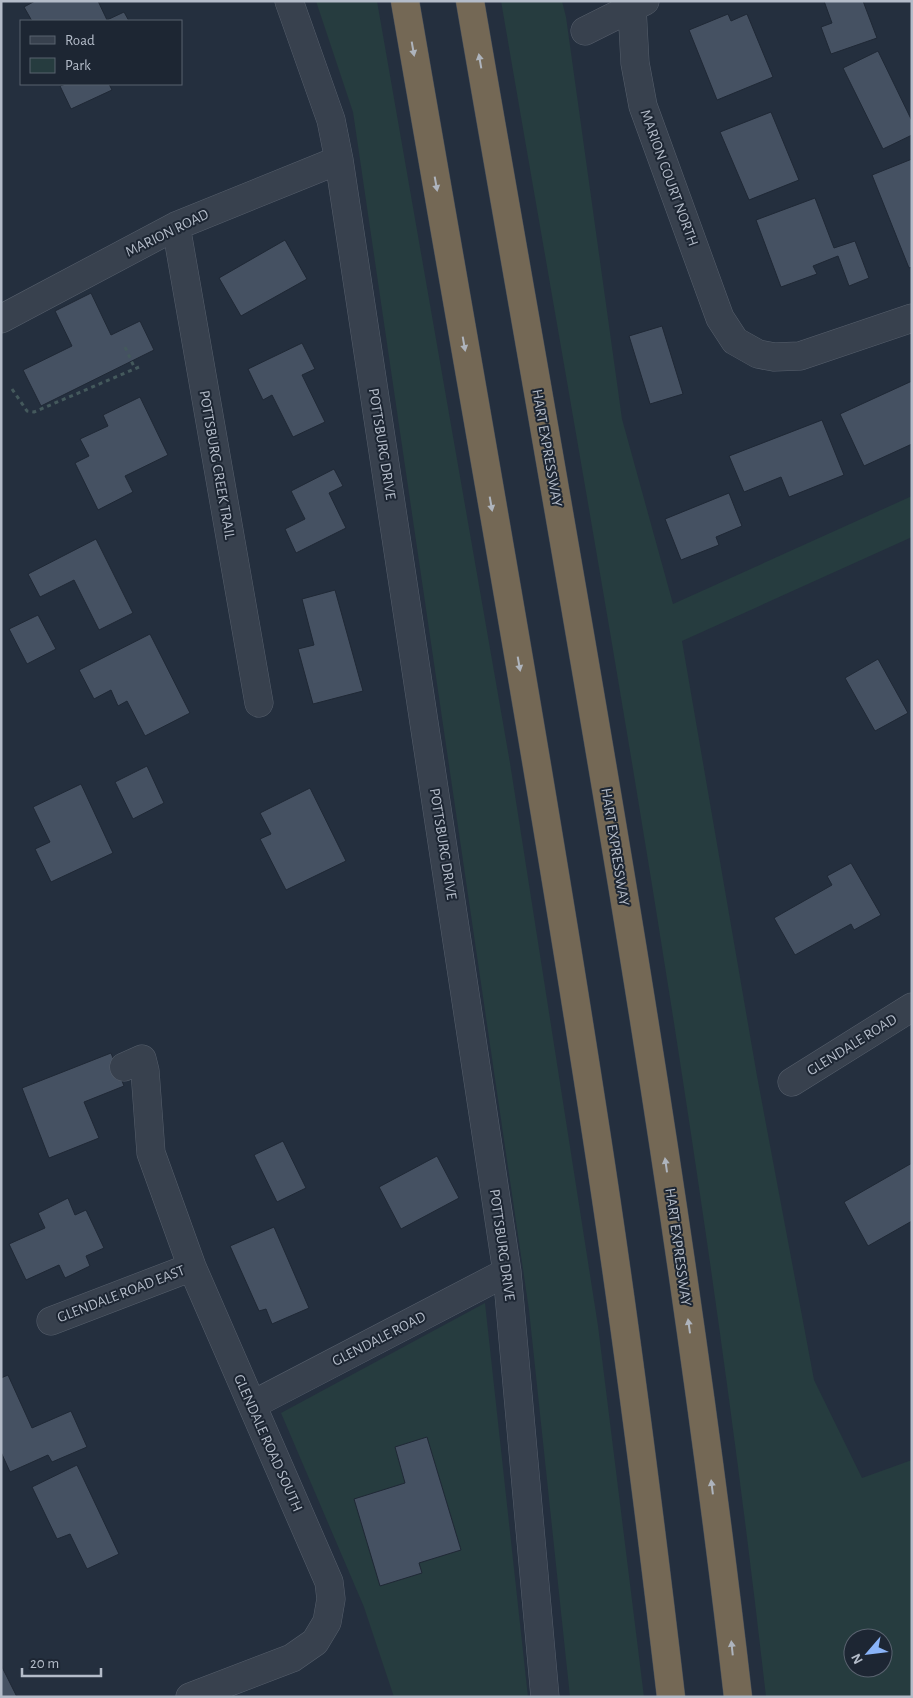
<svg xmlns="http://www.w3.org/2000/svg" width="913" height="1698" font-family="'Alegreya Sans',sans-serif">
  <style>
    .green { fill: #263c3f; fill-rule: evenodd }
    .building { fill: #455162; stroke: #1f2835 }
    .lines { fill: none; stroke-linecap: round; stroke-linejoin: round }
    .minor-casing { stroke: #565f6c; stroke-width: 29 }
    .motorway-casing { stroke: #434c59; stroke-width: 29 }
    .path { stroke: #44595c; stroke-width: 3; stroke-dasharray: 4 4; stroke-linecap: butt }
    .minor { stroke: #38414e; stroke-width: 28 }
    .motorway { stroke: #746855; stroke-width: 28 }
    .oneway { fill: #aeb4bd }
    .labels { text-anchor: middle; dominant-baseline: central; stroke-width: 4; stroke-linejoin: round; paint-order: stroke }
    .street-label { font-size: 15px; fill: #b4bcc9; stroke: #1d2633 }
  </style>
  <rect width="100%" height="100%" fill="#242f3e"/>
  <path class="green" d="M 316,1 L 377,1 L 510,763 L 598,1326 L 644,1697 L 570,1697 L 529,1310 L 353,112 Z
    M 501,1 L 562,1 L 566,17 L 622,419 L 673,604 L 912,496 L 912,537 L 682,641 L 757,1076 L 814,1380 L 862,1478 L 912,1460 L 912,1697 L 766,1697 C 702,1128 598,565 501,1 ZM 853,1638 L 883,1638 L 883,1668 L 853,1668 Z
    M 485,1303 L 528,1697 L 394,1697 L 364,1607 L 281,1413 Z"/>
  <path class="building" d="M 35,1 L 98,1 L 107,20 L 124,12 L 129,21 L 32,21 L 24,7 Z
    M 824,1 L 863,1 L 877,38 L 831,54 L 821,27 L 832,23 Z
    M 728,14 L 731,21 L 747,14 L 773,77 L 717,100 L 689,30 Z
    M 878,51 L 912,121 L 912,135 L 883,149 L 843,68 Z
    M 66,84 L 109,84 L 112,90 L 71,109 L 60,86 Z
    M 771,112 L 799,180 L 749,200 L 720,132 Z
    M 912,159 L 912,267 L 909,268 L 872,175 Z
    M 815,198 L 834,248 L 855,241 L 869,278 L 849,286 L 838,256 L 813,266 L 817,274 L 781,287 L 756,220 Z
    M 285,240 L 307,279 L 241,316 L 219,278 Z
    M 91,293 L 111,335 L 140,321 L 154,350 L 41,406 L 23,370 L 72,346 L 55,311 Z
    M 662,326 L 683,394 L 650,404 L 629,336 Z
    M 302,343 L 315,369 L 302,375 L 325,422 L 293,437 L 272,395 L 263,400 L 248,369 Z
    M 912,381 L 912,444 L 864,466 L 840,414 Z
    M 140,397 L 168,455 L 125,476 L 133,492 L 98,510 L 75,463 L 89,456 L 80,439 L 108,426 L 103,415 Z
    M 822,420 L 844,475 L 789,497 L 781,477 L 744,492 L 729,456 Z
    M 334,469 L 343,486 L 329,493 L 346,528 L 296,553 L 285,529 L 305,519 L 291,491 Z
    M 729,493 L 742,526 L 716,537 L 719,545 L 681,560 L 665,519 Z
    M 96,539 L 133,613 L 99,630 L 74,580 L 40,597 L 28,574 Z
    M 335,590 L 363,691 L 313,704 L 298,649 L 314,645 L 302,599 Z
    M 38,615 L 56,649 L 27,664 L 9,629 Z
    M 150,634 L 190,713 L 145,736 L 127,701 L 118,706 L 111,690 L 94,699 L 79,670 Z
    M 878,659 L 908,713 L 875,731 L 845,678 Z
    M 147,766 L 164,803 L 133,819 L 115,782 Z
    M 81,784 L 113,853 L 51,882 L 35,849 L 50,842 L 33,807 Z
    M 310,788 L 346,861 L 286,890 L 260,839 L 271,834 L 260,813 Z
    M 851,863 L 881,915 L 854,930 L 851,924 L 795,955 L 774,918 L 832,885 L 827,876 Z
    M 111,1053 L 124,1086 L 84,1102 L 99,1138 L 49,1158 L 22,1088 Z
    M 283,1141 L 306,1188 L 277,1202 L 254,1155 Z
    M 437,1156 L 459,1198 L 401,1229 L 379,1187 Z
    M 912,1163 L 912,1221 L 868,1246 L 844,1202 Z
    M 68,1198 L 75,1215 L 86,1210 L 104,1248 L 86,1256 L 90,1266 L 65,1278 L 59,1265 L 26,1280 L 9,1244 L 45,1228 L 38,1213 Z
    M 274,1227 L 309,1308 L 272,1324 L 266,1309 L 259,1311 L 230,1246 Z
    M 8,1375 L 32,1428 L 71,1411 L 87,1447 L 52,1462 L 48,1455 L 10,1472 L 1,1452 L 1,1378 Z
    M 427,1437 L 461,1550 L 419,1563 L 422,1573 L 380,1586 L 354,1499 L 405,1483 L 395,1447 Z
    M 77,1465 L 119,1554 L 87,1569 L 70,1534 L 57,1539 L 32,1487 Z
    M 1,1665 L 17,1697 L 1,1697 Z"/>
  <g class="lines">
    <defs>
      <path id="minor" d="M 289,1 L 331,120 L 339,160 L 507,1272 L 545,1697
        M 632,7 L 635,63 L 643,106 L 720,318 L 735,341 L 758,354 L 774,357 L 800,356 L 912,318
        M 585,31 L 645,1
        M 176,226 L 259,703
        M 1,319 L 176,226 L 339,160
        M 124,1067 L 142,1059 L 145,1071 L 151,1153 L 192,1267 L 329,1582 L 331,1599 L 327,1622 L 315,1642 L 292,1658 L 190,1697
        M 792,1082 L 912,1007
        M 51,1321 L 192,1267
        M 252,1405 L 507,1272"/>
      <path id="motorway" d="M 405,1 C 470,378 538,755 596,1132 C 625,1320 649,1508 671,1697
        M 470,1 C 567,565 673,1128 738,1697"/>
    </defs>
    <use href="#minor" class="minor-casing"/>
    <use href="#motorway" class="motorway-casing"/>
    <path class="path" d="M 125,347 L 135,369
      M 12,389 L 27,411 L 34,412 L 139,367"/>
    <use href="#minor" class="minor"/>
    <use href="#motorway" class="motorway"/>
  </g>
  <defs><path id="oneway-solid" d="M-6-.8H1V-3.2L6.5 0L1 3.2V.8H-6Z" transform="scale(1.25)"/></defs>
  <g class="oneway">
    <use href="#oneway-solid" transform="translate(413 49) rotate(80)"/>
    <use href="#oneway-solid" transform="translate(480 61) rotate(-100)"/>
    <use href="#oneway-solid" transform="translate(436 184) rotate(80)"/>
    <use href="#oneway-solid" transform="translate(464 344) rotate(80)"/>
    <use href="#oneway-solid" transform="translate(491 504) rotate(80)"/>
    <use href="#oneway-solid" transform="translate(519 664) rotate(80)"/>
    <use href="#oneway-solid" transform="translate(666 1165) rotate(-98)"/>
    <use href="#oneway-solid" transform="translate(689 1326) rotate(-98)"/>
    <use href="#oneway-solid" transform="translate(712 1487) rotate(-97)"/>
    <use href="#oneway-solid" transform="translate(732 1648) rotate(-96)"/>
  </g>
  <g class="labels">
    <g class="street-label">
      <text transform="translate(669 178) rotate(70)">MARION COURT NORTH</text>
      <text transform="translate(167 233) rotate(-26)">MARION ROAD</text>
      <text transform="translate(382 444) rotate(81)">POTTSBURG DRIVE</text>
      <text transform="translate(547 448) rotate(80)">HART EXPRESSWAY</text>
      <text transform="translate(217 465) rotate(80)">POTTSBURG CREEK TRAIL</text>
      <text transform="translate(443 844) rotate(81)">POTTSBURG DRIVE</text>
      <text transform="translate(615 847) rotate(81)">HART EXPRESSWAY</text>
      <text transform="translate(852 1045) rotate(-32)">GLENDALE ROAD</text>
      <text transform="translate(502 1245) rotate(82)">POTTSBURG DRIVE</text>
      <text transform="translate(678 1247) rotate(82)">HART EXPRESSWAY</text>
      <text transform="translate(121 1294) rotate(-21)">GLENDALE ROAD EAST</text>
      <text transform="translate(379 1339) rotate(-27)">GLENDALE ROAD</text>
      <text transform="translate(268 1443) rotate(66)">GLENDALE ROAD SOUTH</text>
    </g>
  </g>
  <rect width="913" height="1698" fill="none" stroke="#b4bcc9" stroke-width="5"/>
  <rect x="20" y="20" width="162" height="65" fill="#1d2633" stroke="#59626f"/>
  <rect x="30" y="36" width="25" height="8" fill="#38414e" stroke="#59626f"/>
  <text x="65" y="45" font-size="15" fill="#b4bcc9">Road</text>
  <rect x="30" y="58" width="25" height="15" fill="#263c3f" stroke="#59626f"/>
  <text x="65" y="70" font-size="15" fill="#b4bcc9">Park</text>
  <g transform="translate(868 1653) rotate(242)"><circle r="24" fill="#1d2633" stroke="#59626f"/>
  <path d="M0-4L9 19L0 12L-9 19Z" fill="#8ab4f8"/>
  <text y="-8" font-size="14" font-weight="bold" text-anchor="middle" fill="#b4bcc9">N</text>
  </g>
  <path d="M22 1668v8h79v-8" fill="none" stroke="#b4bcc9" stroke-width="2.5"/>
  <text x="30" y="1668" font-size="15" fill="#b4bcc9" stroke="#1d2633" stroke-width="4" paint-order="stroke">20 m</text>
</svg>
